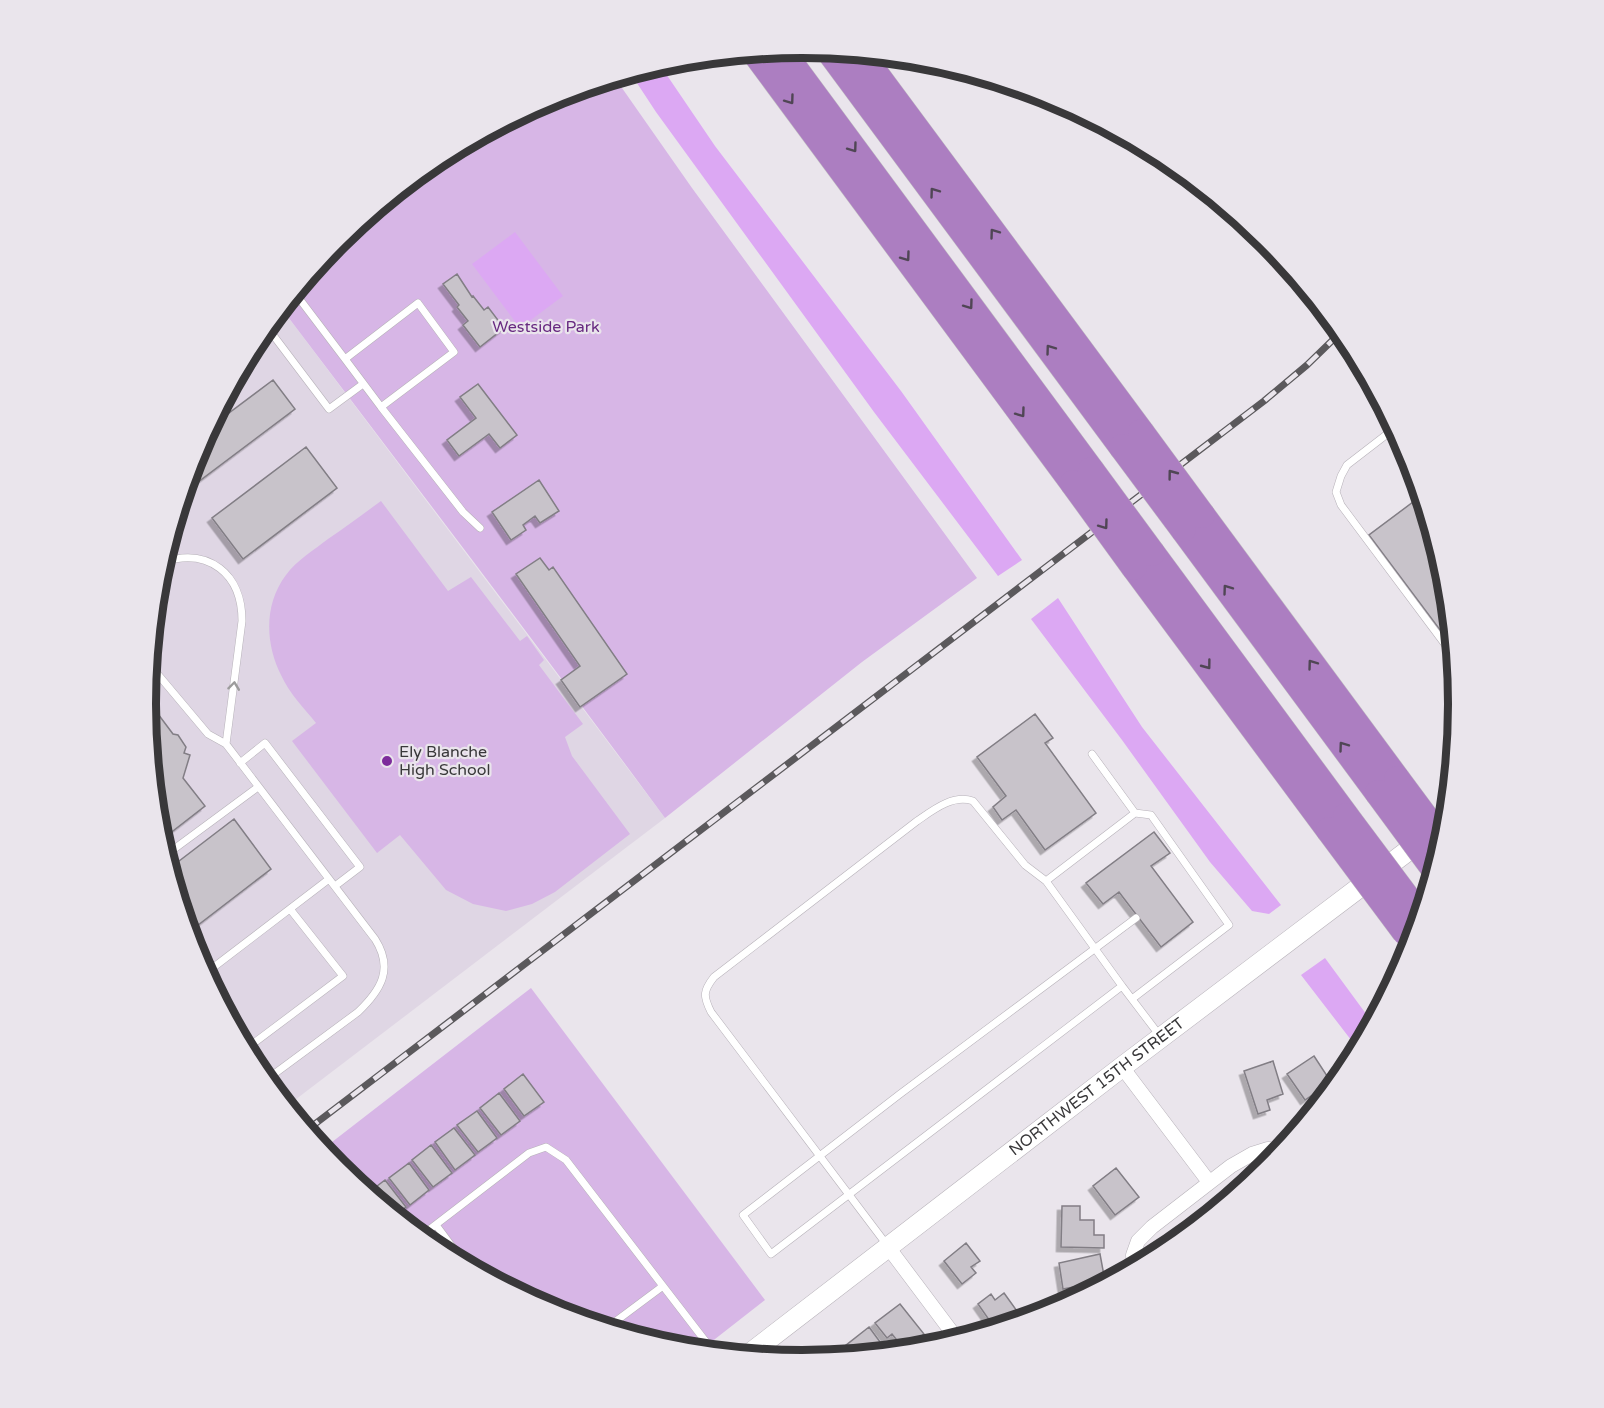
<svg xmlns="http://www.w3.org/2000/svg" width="1604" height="1408" font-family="'Varela Round',sans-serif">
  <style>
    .built { fill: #dfd6e4 }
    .green { fill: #d7b6e6 }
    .water { fill: #dca8f3 }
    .building { fill: #c8c3ca; stroke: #827e85; stroke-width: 1.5; filter: url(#shadow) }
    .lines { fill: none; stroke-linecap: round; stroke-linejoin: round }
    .lane-casing { stroke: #b7b2b9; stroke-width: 8 }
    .street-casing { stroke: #b7b2b9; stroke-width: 15 }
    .secondary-casing { stroke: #b7b2b9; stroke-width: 21 }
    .highway-casing { stroke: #c4c3c4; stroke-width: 27 }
    .lane { stroke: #fff; stroke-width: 7 }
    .street { stroke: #fff; stroke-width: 14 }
    .secondary { stroke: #fff; stroke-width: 20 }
    .highway { stroke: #ac7ec1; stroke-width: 26 }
    .rail-casing { stroke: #5b595c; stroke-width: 7 }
    .rail { stroke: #eae5ec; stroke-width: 4.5; stroke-dasharray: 14; stroke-linecap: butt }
    .highway-bridge-casing { stroke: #c4c3c4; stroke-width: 27; stroke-linecap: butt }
    .highway-bridge { stroke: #ac7ec1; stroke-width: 26 }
    .oneway { stroke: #504655 }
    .oneway2 { stroke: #9c9c9c }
    .poi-dot { fill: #7d2c9c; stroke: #eae5ec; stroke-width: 2 }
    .labels { text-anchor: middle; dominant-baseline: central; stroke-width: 4.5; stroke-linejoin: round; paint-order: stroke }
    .park-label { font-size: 16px; fill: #682a81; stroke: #eae5ec }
    .poi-label { font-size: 16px; fill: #39383a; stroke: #eae5ec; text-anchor: start }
    .street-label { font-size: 16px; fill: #39383a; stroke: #eae5ec }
    .rim { fill: none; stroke: #39383a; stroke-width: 8 }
  </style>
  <defs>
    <filter id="shadow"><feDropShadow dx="-4.5" dy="4.5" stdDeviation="0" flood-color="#0004"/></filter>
  </defs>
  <rect width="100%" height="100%" fill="#eae5ec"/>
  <path class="built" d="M 282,309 L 665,818 L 287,1106 L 256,1068 L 196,955 L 159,832 L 146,704 L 159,576 L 196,453 L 257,339 Z"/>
  <path class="green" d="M 615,78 L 692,188 L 977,578 L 862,662 L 665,818 C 539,647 410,478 282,309 L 338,240 L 438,158 L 551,98 Z
    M 381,501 L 448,591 L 471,577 L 520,641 L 527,636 L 544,660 L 539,665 L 583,724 L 565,737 L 572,756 L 630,834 L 555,892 L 532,904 L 506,911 L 473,904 L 446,890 L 400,835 L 377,853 L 292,741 L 316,723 C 304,708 289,693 281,675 C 265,643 264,604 286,575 C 297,560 314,550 328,539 C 346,527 363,514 381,501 Z
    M 531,988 L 765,1300 L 701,1350 L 674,1347 L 551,1310 L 437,1249 L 338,1168 L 323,1149 Z"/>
  <path class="water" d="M 660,65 L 715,146 L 901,391 L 1022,560 L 998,576 L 874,412 L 656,112 L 631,74 Z
    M 515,232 L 563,296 L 520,328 L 472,264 Z
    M 1058,598 L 1142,727 L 1281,905 L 1269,914 L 1252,911 L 1210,862 L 1122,740 L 1031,619 Z
    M 1325,958 L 1372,1022 L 1358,1049 L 1301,975 Z"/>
  <path class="building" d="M 457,274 L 472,297 L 473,296 L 484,310 L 488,307 L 504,328 L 480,347 L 463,325 L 468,321 L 457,307 L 459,305 L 443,284 Z
    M 273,380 L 295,409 L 186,491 L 185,489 L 196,453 L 209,428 Z
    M 478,384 L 517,435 L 500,448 L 489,434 L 459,456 L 447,440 L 476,418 L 460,397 Z
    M 306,447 L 337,488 L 243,559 L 212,518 Z
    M 539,480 L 559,511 L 540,523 L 535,516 L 523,525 L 526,530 L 511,540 L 492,512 Z
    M 1421,496 L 1445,576 L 1452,646 L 1369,535 Z
    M 540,558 L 549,570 L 553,567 L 627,674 L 580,707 L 561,680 L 580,666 L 516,574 Z
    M 158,714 L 173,734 L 178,735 L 186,747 L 184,753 L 190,755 L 183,778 L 205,806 L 169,834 L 159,832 L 148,723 Z
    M 1035,714 L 1053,738 L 1045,743 L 1096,813 L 1045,850 L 1016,810 L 1002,820 L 993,807 L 1006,796 L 977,757 Z
    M 234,819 L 271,869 L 189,932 L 170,868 Z
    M 1154,832 L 1170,853 L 1151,866 L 1193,922 L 1161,947 L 1119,892 L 1103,904 L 1086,883 Z
    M 1314,1056 L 1331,1082 L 1305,1100 L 1287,1074 Z
    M 1273,1061 L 1283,1094 L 1267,1100 L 1270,1110 L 1258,1114 L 1244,1071 Z
    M 523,1074 L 544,1102 L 524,1116 L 504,1089 Z
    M 499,1093 L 520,1121 L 501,1135 L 480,1108 Z
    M 477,1111 L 497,1138 L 478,1152 L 457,1125 Z
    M 454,1128 L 475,1155 L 455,1170 L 435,1142 Z
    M 431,1145 L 452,1173 L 433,1187 L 412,1160 Z
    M 409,1163 L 429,1190 L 410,1205 L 389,1178 Z
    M 1116,1168 L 1139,1197 L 1115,1215 L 1093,1186 Z
    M 385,1180 L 406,1207 L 395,1215 L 368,1193 Z
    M 1062,1206 L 1080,1206 L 1080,1220 L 1094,1220 L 1094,1235 L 1104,1235 L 1104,1248 L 1061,1247 Z
    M 966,1243 L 980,1261 L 971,1267 L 976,1273 L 962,1284 L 944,1261 Z
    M 1100,1254 L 1105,1281 L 1063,1289 L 1059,1263 Z
    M 1004,1293 L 1017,1311 L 994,1327 L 978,1304 L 991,1294 L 995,1300 Z
    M 900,1304 L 924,1334 L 904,1349 L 892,1334 L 887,1338 L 875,1323 Z
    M 869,1327 L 886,1350 L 884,1352 L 852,1355 L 845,1346 Z"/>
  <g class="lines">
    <defs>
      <path id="lane" d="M 295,293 L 345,359
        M 418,303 L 454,352 L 381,407 L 345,359 Z
        M 267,327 L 329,409 L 363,384
        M 381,407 L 463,512 L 480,528
        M 1395,428 L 1347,465 L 1341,476 L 1336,492 L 1341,505 L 1453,655
        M 163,562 C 209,547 242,574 242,621 L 226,744
        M 150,665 L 208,734 L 226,744 L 375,939 C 394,969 381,990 358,1012 L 266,1080
        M 1092,754 L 1135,813 L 1046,881 L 1122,986
        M 240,763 L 265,743 L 360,867 L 335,886
        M 166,855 L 258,787
        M 1136,918 L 900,1094 L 743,1215 L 771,1254 L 1122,986 L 1160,1036
        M 206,973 L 329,879
        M 1132,999 L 1229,925 L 1151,815 L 1135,813
        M 246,1049 L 343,976 L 290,909
        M 436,1225 L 465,1264
        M 421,1236 L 529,1153 L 546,1147 L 566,1160 L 713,1351
        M 887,1245 L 711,1012 C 703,996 703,991 714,977 L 917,821 C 933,810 953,794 973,801 L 1025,865 L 1046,881
        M 608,1327 L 663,1286"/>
      <path id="street" d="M 1122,1067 L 1209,1182
        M 888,1247 L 957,1339
        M 1134,1267 L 1133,1255 L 1138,1241 L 1152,1227 L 1231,1166 L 1252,1154 L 1268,1149 L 1280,1150"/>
      <g id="secondary">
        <path id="s1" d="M 748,1355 L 1122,1067 L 1446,822"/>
      </g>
      <path id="highway" d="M 781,50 L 1091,470
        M 829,51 L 1122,447
        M 755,53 L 1073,483
        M 861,54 L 1141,432
        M 1202,515 L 1397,779
        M 1183,529 L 1378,793
        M 1152,553 L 1346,816
        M 1134,567 L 1329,830"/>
    </defs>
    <use href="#lane" class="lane-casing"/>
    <use href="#street" class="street-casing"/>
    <use href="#secondary" class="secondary-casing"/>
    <use href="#highway" class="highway-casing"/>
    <use href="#lane" class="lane"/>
    <use href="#street" class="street"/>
    <use href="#secondary" class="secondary"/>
    <use href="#highway" class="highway"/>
    <defs>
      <path id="rail" d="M 307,1130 L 1264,401 L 1307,365 L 1341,332"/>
    </defs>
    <use href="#rail" class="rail-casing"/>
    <use href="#rail" class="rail"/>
    <defs>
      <path id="highway-bridge" d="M 1141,432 L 1202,515
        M 1122,447 L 1183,529
        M 1091,470 L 1152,553
        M 1073,483 L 1134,567
        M 1397,779 L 1443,841
        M 1378,793 L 1434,869
        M 1346,816 L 1420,915
        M 1329,830 L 1405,932"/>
    </defs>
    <use href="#highway-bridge" class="highway-bridge-casing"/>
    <use href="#highway-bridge" class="highway-bridge"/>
  </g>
  <defs><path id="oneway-chevron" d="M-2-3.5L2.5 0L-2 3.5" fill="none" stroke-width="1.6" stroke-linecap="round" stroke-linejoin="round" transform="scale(1.5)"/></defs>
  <g class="oneway">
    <use href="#oneway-chevron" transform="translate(790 100) rotate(54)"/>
    <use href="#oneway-chevron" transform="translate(853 148) rotate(54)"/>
    <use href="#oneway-chevron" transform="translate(934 192) rotate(-126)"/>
    <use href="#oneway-chevron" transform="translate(994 233) rotate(-126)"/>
    <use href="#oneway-chevron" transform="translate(906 257) rotate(54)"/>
    <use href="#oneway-chevron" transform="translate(969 305) rotate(54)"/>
    <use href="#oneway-chevron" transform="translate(1050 349) rotate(-126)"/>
    <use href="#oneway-chevron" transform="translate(1021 413) rotate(54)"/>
    <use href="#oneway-chevron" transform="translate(1172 474) rotate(-127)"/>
    <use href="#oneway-chevron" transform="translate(1104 525) rotate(54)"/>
    <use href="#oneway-chevron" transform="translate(1227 589) rotate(-126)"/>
    <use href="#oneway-chevron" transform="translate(1312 664) rotate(-126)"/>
    <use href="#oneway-chevron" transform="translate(1207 665) rotate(53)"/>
    <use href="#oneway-chevron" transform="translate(1343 746) rotate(-126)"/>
  </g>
  <use class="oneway2" href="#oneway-chevron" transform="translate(234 686) rotate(-83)"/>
  <circle class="poi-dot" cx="387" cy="761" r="6"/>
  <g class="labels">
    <g class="park-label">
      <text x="546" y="327">Westside Park</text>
    </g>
    <g class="poi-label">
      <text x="399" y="752">Ely Blanche<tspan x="399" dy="18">High School</tspan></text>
    </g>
    <g class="street-label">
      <text stroke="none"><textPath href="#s1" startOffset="440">NORTHWEST 15TH STREET</textPath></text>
    </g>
  </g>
  <path d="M0 0H1604V1408H0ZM156 704a646 646 0 1 1 1292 0a646 646 0 1 1-1292 0Z" fill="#eae5ec" fill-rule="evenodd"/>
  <path class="rim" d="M156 704a646 646 0 1 1 1292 0a646 646 0 1 1-1292 0Z"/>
</svg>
